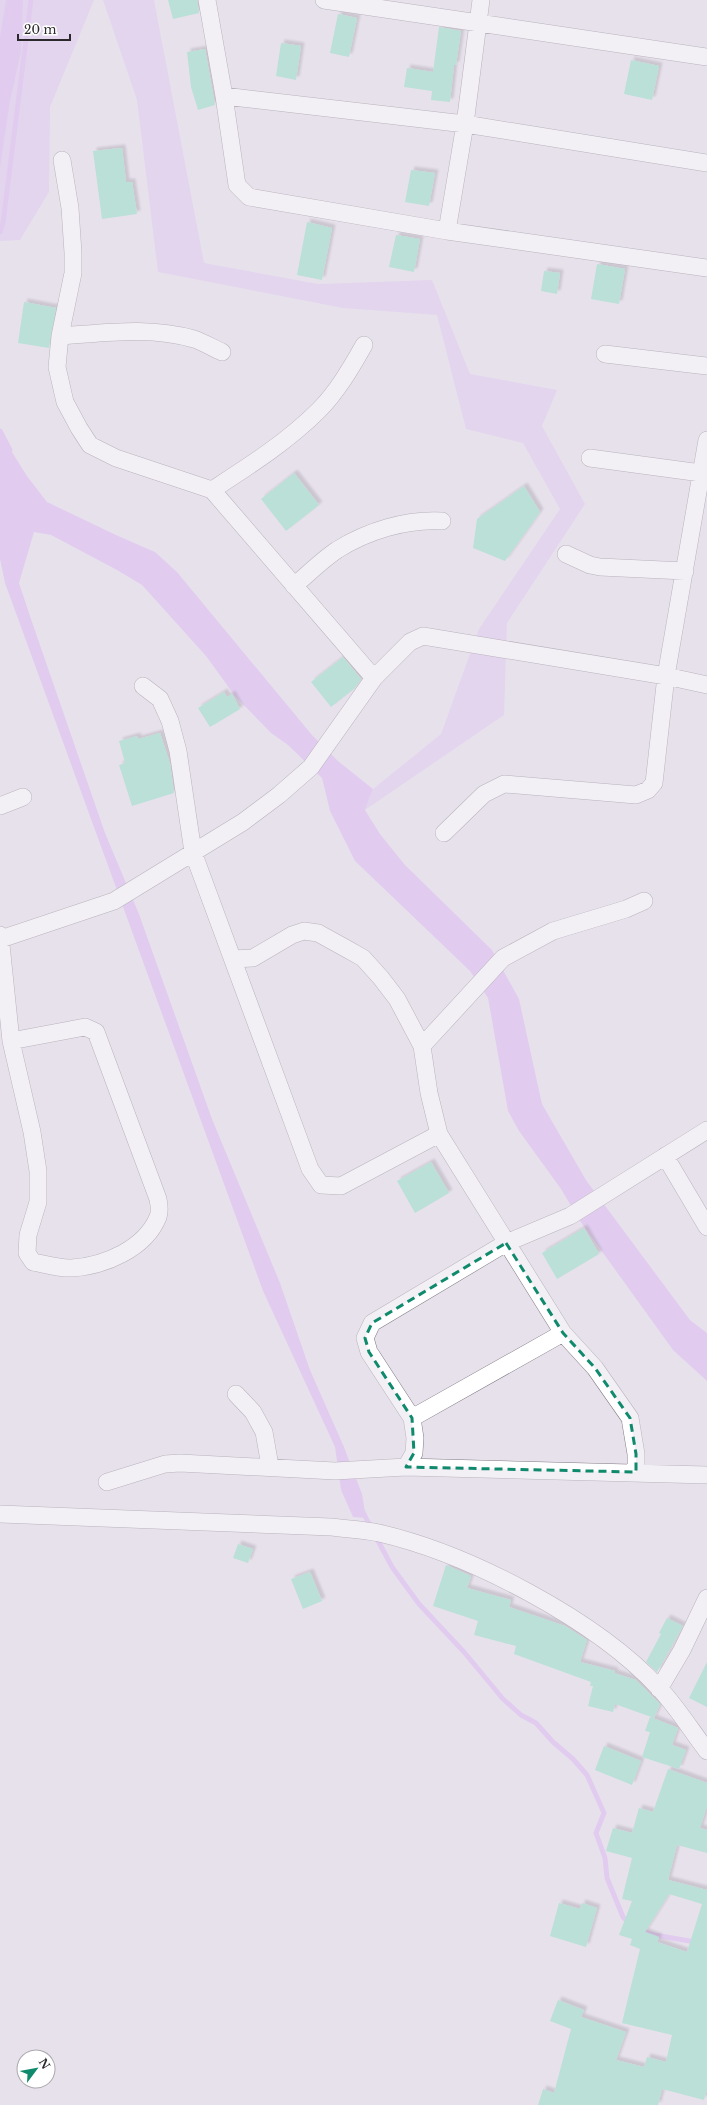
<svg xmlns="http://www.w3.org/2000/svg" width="707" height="2105" font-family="'Libre Baskerville',serif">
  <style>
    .green { fill: #ddc6ee }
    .water { fill: #d9b2f3 }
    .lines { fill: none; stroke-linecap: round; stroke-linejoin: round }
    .stream { stroke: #d9b2f3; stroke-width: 5 }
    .building { fill: #83ddbf; fill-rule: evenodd; filter: url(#shadow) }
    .minor-casing { stroke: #807a83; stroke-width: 18 }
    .minor { stroke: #fff; stroke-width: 17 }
    .marked { fill: none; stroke: #108a6d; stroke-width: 3; stroke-dasharray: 8 5; stroke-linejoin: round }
  </style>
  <defs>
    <filter id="shadow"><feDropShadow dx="3.5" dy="-3.5" stdDeviation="1" flood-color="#0004"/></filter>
  </defs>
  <rect width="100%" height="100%" fill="#e7e1ec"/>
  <path class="green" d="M 0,0 L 94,0 L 50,107 L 49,192 L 20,240 L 0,241 Z
    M 103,0 L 154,0 L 204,263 L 318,284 L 432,280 L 470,374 L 557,390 L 542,426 L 585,504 L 507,623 L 504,715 L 365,810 L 373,789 L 441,734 L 479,629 L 560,509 L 523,443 L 466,429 L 437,315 L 343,308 L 158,272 L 137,100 Z"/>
  <path class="water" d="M 6,0 L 23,0 L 21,52 L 10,101 L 0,168 L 0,36 Z
    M 0,433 L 27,476 L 47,502 L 116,535 L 155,552 L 177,572 L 312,735 L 338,761 L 373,789 L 365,810 L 380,834 L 405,865 L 492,950 L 519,999 L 542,1104 L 586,1180 L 690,1320 L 707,1333 L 707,1381 L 673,1350 L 580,1221 L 561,1189 L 519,1131 L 508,1111 L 488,998 L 470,971 L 355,861 L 330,811 L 322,778 L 288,745 L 271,733 L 235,696 L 206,656 L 142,585 L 117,570 L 51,535 L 34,532 L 19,583 L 31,619 L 105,833 L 139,914 L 212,1119 L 280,1283 L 310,1370 L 344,1447 L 362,1494 L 366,1518 L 353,1517 L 341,1490 L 335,1447 L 263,1291 L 5,583 L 0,559 Z"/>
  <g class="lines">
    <path class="stream" d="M 0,232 L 3,223 L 31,0
      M 0,431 L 10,450
      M 363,1512 L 371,1528
      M 376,1537 L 392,1567 L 419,1604 L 464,1652 L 503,1699 L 521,1715 L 536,1723 L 553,1742 L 573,1759 L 587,1775 L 604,1813 L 596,1833 L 605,1858 L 607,1878 L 623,1917 L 630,1924
      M 640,1930 L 655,1935 L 707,1944"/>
  </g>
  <path class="building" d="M 168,0 L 197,0 L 199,13 L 173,19 Z
    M 338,14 L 357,18 L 349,57 L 330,53 Z
    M 439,27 L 461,31 L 456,65 L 454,65 L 450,102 L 431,100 L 432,91 L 404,87 L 407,68 L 433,72 Z
    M 281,43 L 301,46 L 296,80 L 276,76 Z
    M 205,49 L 215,105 L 198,110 L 191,87 L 187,52 Z
    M 631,60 L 659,66 L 652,100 L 624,94 Z
    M 122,148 L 126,182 L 132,182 L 137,214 L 102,219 L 93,151 Z
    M 411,170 L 435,173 L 429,206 L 405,202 Z
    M 307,222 L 332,228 L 322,280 L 297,275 Z
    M 396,235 L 420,239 L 414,272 L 389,267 Z
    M 597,264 L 625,269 L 619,304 L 591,299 Z
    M 544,271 L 560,273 L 557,294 L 541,291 Z
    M 24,302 L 56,308 L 49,348 L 18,343 Z
    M 294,473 L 319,505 L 286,531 L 261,499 Z
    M 524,486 L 540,512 L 505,561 L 473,548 L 477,519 Z
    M 343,657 L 361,679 L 355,688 L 331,707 L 311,682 Z
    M 224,692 L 227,697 L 232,694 L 240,709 L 210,727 L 198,708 Z
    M 160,733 L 170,764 L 174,793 L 132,806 L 119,765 L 125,763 L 119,741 L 137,736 L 138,739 Z
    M 431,1162 L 449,1193 L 415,1213 L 397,1181 Z
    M 584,1228 L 599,1254 L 557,1279 L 542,1253 Z
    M 238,1544 L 253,1549 L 248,1563 L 233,1558 Z
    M 446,1565 L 471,1576 L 467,1588 L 511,1600 L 509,1607 L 565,1626 L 587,1640 L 580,1662 L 615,1671 L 614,1673 L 636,1680 L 660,1704 L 654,1718 L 615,1704 L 613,1712 L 588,1706 L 593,1686 L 590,1686 L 591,1682 L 514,1654 L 516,1646 L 474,1635 L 478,1621 L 433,1606 Z
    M 310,1572 L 322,1601 L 303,1609 L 291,1579 Z
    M 667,1618 L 683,1626 L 657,1672 L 646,1662 L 661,1634 L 659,1633 Z
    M 707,1662 L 707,1707 L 689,1698 Z
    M 650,1717 L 678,1728 L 672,1745 L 686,1750 L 679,1769 L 642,1757 L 650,1732 L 645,1731 Z
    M 604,1746 L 641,1761 L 632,1785 L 595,1770 Z
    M 668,1769 L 707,1783 L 707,1806 L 700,1828 L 707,1830 L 707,1853 L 677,1845 L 668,1880 L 707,1890 L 707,2089 L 704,2100 L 662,2089 L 658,2105 L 538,2105 L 543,2089 L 554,2093 L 571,2029 L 550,2021 L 558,2000 L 584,2010 L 581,2017 L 626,2032 L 616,2060 L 644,2067 L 647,2057 L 666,2062 L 672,2035 L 622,2023 L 640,1949 L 630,1945 L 632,1939 L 619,1935 L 632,1901 L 622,1899 L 632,1858 L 606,1851 L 613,1828 L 632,1833 L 639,1808 L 653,1812 ZM 669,1894 L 702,1904 L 687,1952 L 657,1942 L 659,1937 L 645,1932 Z
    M 559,1903 L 580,1909 L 582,1903 L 597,1908 L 586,1947 L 550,1936 Z"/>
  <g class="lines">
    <defs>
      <path id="minor" d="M 207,0 L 224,96 L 237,185 L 249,197 L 447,231 L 707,268
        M 324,0 L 707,57
        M 224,96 L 465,124 L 707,163
        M 62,160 L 70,208 L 73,253 L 73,273 L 60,336 L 57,367 L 65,402 L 79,428 L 90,445 L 116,458 L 212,490 L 374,678
        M 447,231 L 465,124 L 481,0
        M 60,336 C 105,333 149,326 194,339 C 203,342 213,348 222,352
        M 605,354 L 707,366
        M 590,458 L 701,473
        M 212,490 C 249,466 287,442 319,410 C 337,392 351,368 364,345
        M 566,554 L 590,565 L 600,567 L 685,571
        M 294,586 C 308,574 322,560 337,550 C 367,531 406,519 442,521
        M 143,686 L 160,699 L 170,721 L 178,751 L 193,852 L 310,1169 L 321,1185 L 341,1186 L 439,1134
        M 0,806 L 23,797
        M 444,833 L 484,794 L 504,784 L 636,795 L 648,790 L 654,783 L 666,676 L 707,440
        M 0,935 L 11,1041 L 32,1132 L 38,1171 L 38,1202 L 28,1235 L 27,1253 L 33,1262 C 45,1264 60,1269 72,1268 C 104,1266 145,1249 158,1217 C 160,1212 159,1204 158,1199 L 96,1032 L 85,1027 L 11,1041
        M 1,939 L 114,901 L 243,822 L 279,795 L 311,767 L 374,678 L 410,642 L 423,636 L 666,676 L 707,685
        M 233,959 L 253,958 L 292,935 L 304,931 L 318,933 L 347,949 L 363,958 L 381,978 L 397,999 L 422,1046 L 429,1093 L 439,1134 L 563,1333 L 595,1368 L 630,1418 L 636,1454 L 636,1472
        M 422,1046 L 503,958 L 553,931 L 626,909 L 644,901
        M 665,1156 L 707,1227
        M 236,1394 L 253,1412 L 264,1432 L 270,1466
        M 412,1418 L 563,1333
        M 406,1467 L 414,1453 L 415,1438 L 412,1418 L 369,1352 L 365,1338 L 372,1323 L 506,1243 L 570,1216 L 707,1130
        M 107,1482 L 165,1464 L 180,1463 L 335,1471 L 406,1467 L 707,1475
        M 0,1514 L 331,1527 C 347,1529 364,1530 379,1533 C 470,1554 596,1620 659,1688 C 677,1707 691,1730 707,1751
        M 659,1689 L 682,1650 L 707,1598"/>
    </defs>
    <use href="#minor" class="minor-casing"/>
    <use href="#minor" class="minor"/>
  </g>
  <path d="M0 0H707V2105H0ZM 506,1243 L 563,1333 L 595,1368 L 630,1418 L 636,1454 L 636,1472 L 406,1467 L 414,1453 L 412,1418 L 369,1352 L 365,1338 L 372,1323 Z" fill="#e7e1ec" fill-opacity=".55" fill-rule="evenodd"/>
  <path class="marked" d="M 506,1243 L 563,1333 L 595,1368 L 630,1418 L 636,1454 L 636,1472 L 406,1467 L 414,1453 L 412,1418 L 369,1352 L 365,1338 L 372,1323 Z"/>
  <g transform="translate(36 2069) rotate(58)"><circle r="19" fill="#ffffff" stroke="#aaa9ab"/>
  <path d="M0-3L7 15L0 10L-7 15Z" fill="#108a6d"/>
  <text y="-6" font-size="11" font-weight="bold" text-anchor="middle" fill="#2b292c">N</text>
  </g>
  <path d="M18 34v6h52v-6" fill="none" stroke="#2b292c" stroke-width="2"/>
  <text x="24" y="34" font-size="12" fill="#2b292c" stroke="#ffffff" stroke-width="3" paint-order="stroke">20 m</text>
</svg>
